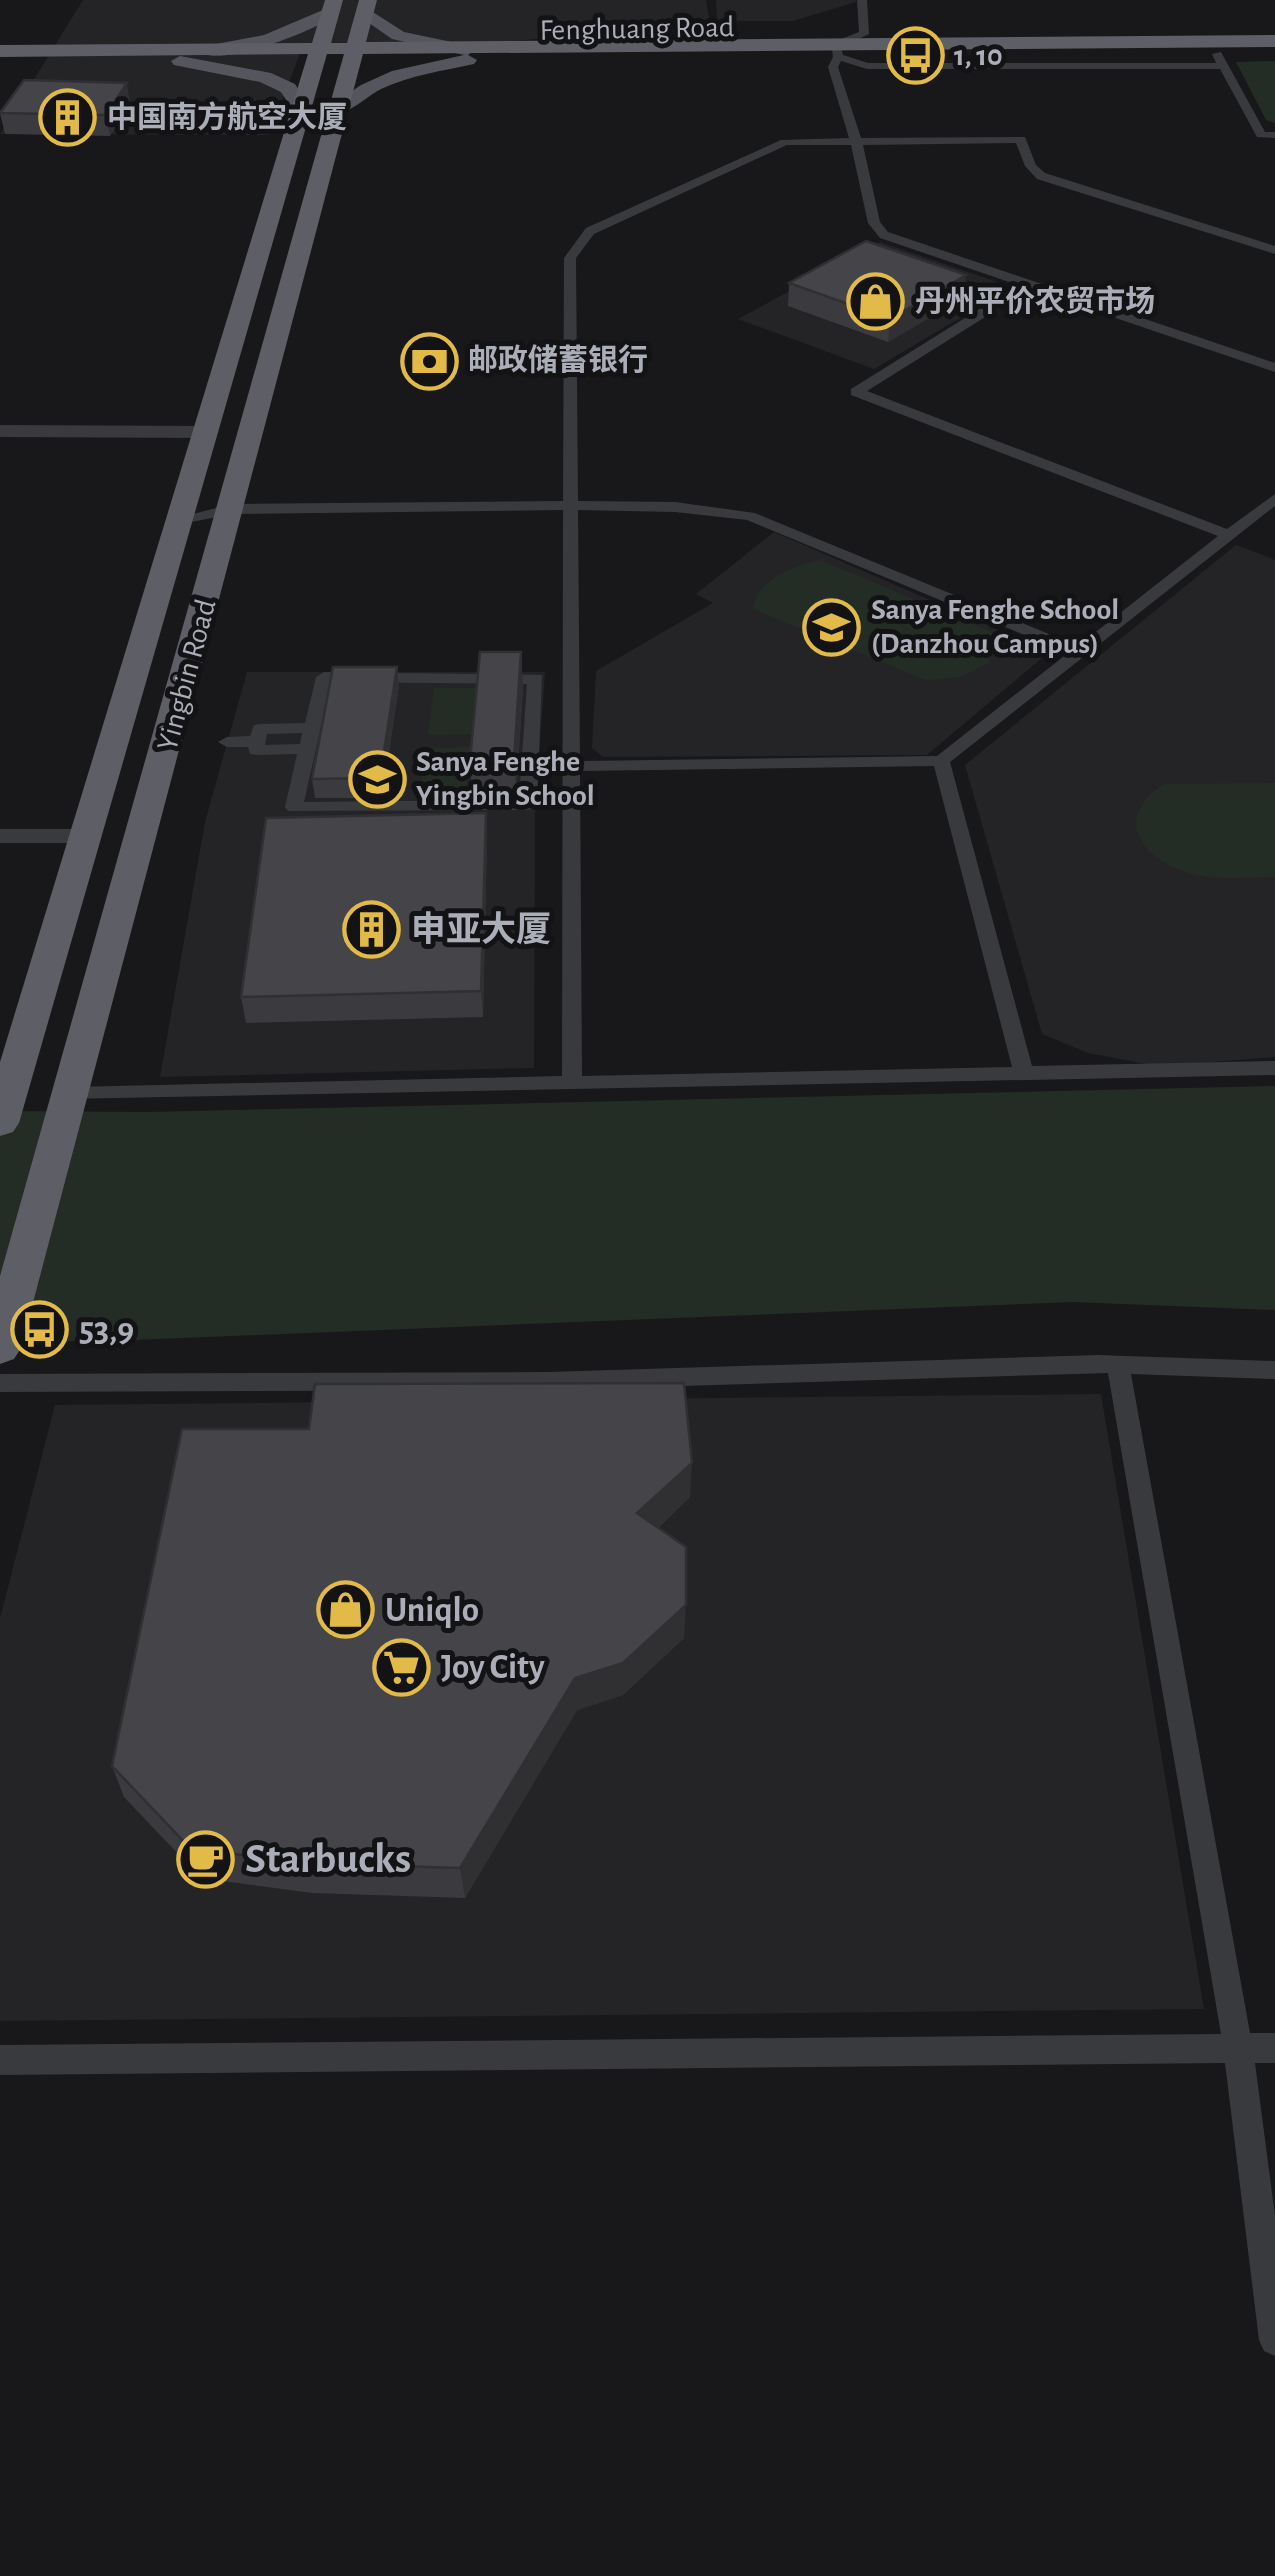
<svg xmlns="http://www.w3.org/2000/svg" width="1275" height="2576" font-family="'Alegreya Sans','Noto Sans SC',sans-serif">
  <style>
    .built { fill: #242427 }
    .green { fill: #242c26 }
    .lines { fill: none; stroke-linecap: round; stroke-linejoin: round }
    .minor { fill: #393a3e; fill-rule: evenodd }
    .tertiary { fill: #393a3e; fill-rule: evenodd }
    .primary { fill: #55565d; fill-rule: evenodd }
    .trunk { fill: #5e5e66; fill-rule: evenodd }
    .wall { fill: #3b3b3f }
    .shaded-wall { fill: #303033 }
    .building { fill: #454549; stroke: #303033; stroke-width: 2.5 }
    .labels { text-anchor: middle; dominant-baseline: central; stroke-width: 10; stroke-linejoin: round; paint-order: stroke }
    .far-street-label { font-size: 30px; fill: #abaeb8; stroke: #131315 }
    .far-poi-label { font-size: 30px; font-weight: bold; fill: #abaeb8; stroke: #131315; text-anchor: start }
    .poi-label { font-size: 35px; font-weight: bold; fill: #abaeb8; stroke: #131315; text-anchor: start }
    .near-poi-label { font-size: 42px; font-weight: bold; fill: #abaeb8; stroke: #131315; text-anchor: start }
  </style>
  <rect width="100%" height="100%" fill="#18181a"/>
  <path class="built" d="M 83,0 L 706,0 L 711,31 L 602,33 L 503,42 L 304,43 L 269,135 L 0,134 Z
    M 716,0 L 856,0 L 856,2 L 793,21 L 717,21 Z
    M 880,242 L 1012,287 L 874,369 L 738,319 Z
    M 774,532 L 1049,652 L 927,755 L 603,757 L 592,748 L 596,671 L 713,603 L 696,594 Z
    M 1236,545 L 1275,560 L 1275,1057 L 1158,1066 L 1088,1053 L 1042,1034 L 965,765 Z
    M 247,672 L 545,672 L 535,815 L 534,1068 L 160,1077 L 205,822 Z
    M 1101,1394 L 1204,2009 L 0,2021 L 0,1618 L 55,1405 Z"/>
  <path class="green" d="M 1275,61 L 1275,123 L 1266,120 L 1236,62 Z
    M 820,560 L 992,632 L 989,663 L 960,677 L 926,680 L 753,609 C 758,578 794,566 820,560 Z
    M 434,688 L 477,688 L 473,734 L 428,735 Z
    M 470,747 L 466,793 L 420,794 L 426,748 Z
    M 1275,783 L 1275,877 C 1252,877 1226,880 1203,876 C 1151,868 1105,823 1164,784 Z
    M 1275,1086 L 1275,1310 L 1073,1302 L 109,1341 L 0,1341 L 0,1111 L 148,1112 Z"/>
  <g class="lines">
    <path class="minor" d="M 857,0 L 867,0 L 869,34 L 841,47 L 843,55 L 868,63 L 1216,63 L 1212,54 L 1221,52 L 1265,132 L 1275,132 L 1275,138 L 1257,137 L 1220,69 L 867,69 L 841,61 L 838,67 L 861,138 L 1025,137 L 1036,165 L 1045,173 L 1275,246 L 1275,254 L 1037,179 L 1025,166 L 1016,143 L 863,145 L 880,222 L 888,232 L 1275,363 L 1275,372 L 1030,289 L 867,391 L 1227,529 L 1275,494 L 1275,506 L 950,762 L 1032,1066 L 1275,1061 L 1275,1075 L 64,1099 L 61,1094 L 64,1089 L 71,1087 L 562,1076 L 563,510 L 232,514 L 181,524 L 173,519 L 232,504 L 563,501 L 564,258 L 586,228 L 781,140 L 849,138 L 828,67 L 833,57 L 831,43 L 859,32 ZM 787,145 L 851,145 L 868,223 L 880,238 L 1018,285 L 851,389 L 851,395 L 1218,536 L 1078,646 L 755,513 L 675,502 L 578,501 L 576,258 L 594,234 ZM 578,510 L 675,512 L 747,520 L 1068,653 L 937,756 L 580,761 ZM 934,766 L 1012,1067 L 582,1076 L 580,771 Z
      M 324,672 L 542,675 L 537,805 L 528,810 L 288,811 L 285,807 L 297,754 L 256,755 L 250,754 L 248,747 L 227,747 L 218,742 L 227,737 L 250,736 L 254,725 L 260,724 L 305,723 L 316,677 ZM 331,682 L 527,684 L 519,800 L 304,802 ZM 302,733 L 300,744 L 265,745 L 267,734 Z
      M 1097,1355 L 1275,1361 L 1275,1379 L 1131,1374 L 1250,2033 L 1275,2033 L 1275,2063 L 1255,2063 L 1275,2216 L 1275,2356 L 1264,2351 L 1259,2340 L 1225,2063 L 0,2075 L 0,2045 L 1221,2034 L 1108,1373 L 549,1390 L 0,1392 L 0,1374 L 549,1372 Z"/>
    <path class="tertiary" d="M 0,425 L 206,426 L 216,432 L 206,438 L 0,437 Z
      M 0,829 L 85,829 L 97,836 L 85,843 L 0,843 Z"/>
    <path class="primary" d="M 330,7 L 339,12 L 336,16 C 311,31 221,69 197,51 L 200,47 L 264,35 Z
      M 365,7 L 404,32 L 471,46 L 474,50 L 468,55 L 477,60 L 474,64 C 442,71 411,75 381,89 C 365,97 349,116 331,113 L 331,105 L 361,85 L 392,71 L 464,55 L 392,39 L 359,16 L 356,12 Z
      M 180,56 L 271,73 L 295,84 L 310,108 L 308,112 L 294,112 L 281,92 L 260,82 L 174,65 L 171,61 Z"/>
    <path class="trunk" d="M 325,0 L 343,0 L 331,43 L 347,43 L 359,0 L 377,0 L 366,42 L 1275,35 L 1275,47 L 363,54 L 21,1348 L 14,1359 L 0,1364 L 0,1276 L 344,54 L 327,54 L 19,1123 L 13,1132 L 0,1136 L 0,1062 L 308,54 L 0,57 L 0,45 L 312,43 Z"/>
  </g>
  <path class="wall" d="M 130,103 L 110,136 L 5,134 L 0,113 Z
    M 789,283 L 963,298 L 888,342 L 788,306 Z
    M 521,652 L 523,688 L 516,796 L 472,797 L 470,761 Z
    M 399,686 L 382,798 L 315,798 L 312,779 Z
    M 486,813 L 487,838 L 483,1017 L 246,1023 L 241,997 Z
    M 690,1497 L 658,1528 L 684,1638 L 623,1695 L 577,1710 L 465,1898 L 312,1893 L 201,1878 L 124,1797 L 112,1766 Z"/>
  <path class="shaded-wall" d="M 127,83 L 130,103 L 110,136 L 106,115 Z
    M 966,275 L 963,298 L 888,342 L 890,319 Z
    M 521,652 L 523,688 L 516,796 L 514,760 Z
    M 397,667 L 399,686 L 382,798 L 380,778 Z
    M 486,813 L 487,838 L 483,1017 L 481,991 Z
    M 692,1463 L 690,1497 L 637,1547 L 637,1513 Z
    M 686,1605 L 684,1638 L 623,1695 L 577,1710 L 465,1898 L 460,1868 L 575,1678 Z"/>
  <path class="building" d="M 24,80 L 127,83 L 106,115 L 0,113 Z
    M 866,241 L 966,275 L 890,319 L 789,283 Z
    M 480,652 L 521,652 L 514,760 L 470,761 Z
    M 333,667 L 397,667 L 380,778 L 312,779 Z
    M 486,813 L 481,991 L 241,997 L 266,818 Z
    M 684,1383 L 692,1463 L 637,1513 L 686,1547 L 686,1605 L 623,1663 L 575,1678 L 460,1868 L 304,1863 L 190,1848 L 112,1766 L 182,1429 L 309,1429 L 315,1384 Z"/>
  <defs>
    <symbol id="bus-ring" viewBox="-11 -11 22 22"><circle r="9.5" fill="#131315" stroke="#e2ba48" stroke-width="1.5"/><path d="M-5-6H5V4H4V6H2V4H-2V6H-4V4H-5ZM-3.5-4V0h7V-4ZM-3.5 1.2v1.5H-2V1.2ZM2 1.2v1.5H3.5V1.2Z" fill="#e2ba48"/></symbol>
    <symbol id="building-ring" viewBox="-11 -11 22 22"><circle r="9.5" fill="#131315" stroke="#e2ba48" stroke-width="1.5"/><path d="M-4-6H4V6H1V3H-1V6H-4ZM-2.5-4.3h1.7v1.8h-1.7ZM.8-4.3h1.7v1.8H.8ZM-2.5-1h1.7V.8h-1.7ZM.8-1h1.7V.8H.8Z" fill="#e2ba48"/></symbol>
    <symbol id="shop-ring" viewBox="-11 -11 22 22"><circle r="9.5" fill="#131315" stroke="#e2ba48" stroke-width="1.5"/><path d="M-5-2.5h2.3a2.7 3.5 0 0 1 5.4 0H5L5.5 6h-11ZM-1.5-2.5h3a1.5 2.3 0 0 0-3 0Z" fill="#e2ba48"/></symbol>
    <symbol id="bank-ring" viewBox="-11 -11 22 22"><circle r="9.5" fill="#131315" stroke="#e2ba48" stroke-width="1.5"/><path d="M-6-4H6V4H-6ZM0-2.3a2.3 2.3 0 1 0 0 4.6a2.3 2.3 0 1 0 0-4.6Z" fill="#e2ba48"/></symbol>
    <symbol id="school-ring" viewBox="-11 -11 22 22"><circle r="9.5" fill="#131315" stroke="#e2ba48" stroke-width="1.5"/><path d="M0-5L7-2L0 1L-7-2ZM-4 1L0 2.5L4 1V4Q0 6-4 4Z" fill="#e2ba48"/></symbol>
    <symbol id="supermarket-ring" viewBox="-11 -11 22 22"><circle r="9.5" fill="#131315" stroke="#e2ba48" stroke-width="1.5"/><path d="M-6-5.5h2.5l.6 2H6L4.5 2H-2.5L-4.4-4H-6ZM-1.5 3.2a1.3 1.3 0 1 0 .1 0ZM3 3.2a1.3 1.3 0 1 0 .1 0Z" fill="#e2ba48"/></symbol>
    <symbol id="cafe-ring" viewBox="-11 -11 22 22"><circle r="9.5" fill="#131315" stroke="#e2ba48" stroke-width="1.5"/><path d="M-5.5-4.5H6V0H3Q3 3.5 0 3.5H-2.5Q-5.5 3.5-5.5 0ZM3-3.2v2h1.7v-2ZM-6 4.5H4V6H-6Z" fill="#e2ba48"/></symbol>
  </defs>
  <g fill-rule="evenodd">
    <use href="#bus-ring" x="884" y="24" width="63" height="63"/>
    <use href="#building-ring" x="36" y="86" width="63" height="63"/>
    <use href="#shop-ring" x="844" y="270" width="63" height="63"/>
    <use href="#bank-ring" x="398" y="330" width="63" height="63"/>
    <use href="#school-ring" x="800" y="596" width="63" height="63"/>
    <use href="#school-ring" x="346" y="748" width="63" height="63"/>
    <use href="#building-ring" x="340" y="898" width="63" height="63"/>
    <use href="#bus-ring" x="8" y="1298" width="63" height="63"/>
    <use href="#shop-ring" x="314" y="1578" width="63" height="63"/>
    <use href="#supermarket-ring" x="370" y="1636" width="63" height="63"/>
    <use href="#cafe-ring" x="174" y="1828" width="63" height="63"/>
  </g>
  <g class="labels">
    <g class="far-street-label">
      <text transform="translate(637 29) rotate(-1)">Fenghuang Road</text>
      <text transform="translate(187 675) rotate(-75)">Yingbin Road</text>
    </g>
    <g class="far-poi-label">
      <text x="954" y="56">1, 10</text>
      <text x="107" y="118">中国南方航空大厦</text>
      <text x="915" y="302">丹州平价农贸市场</text>
      <text x="468" y="361">邮政储蓄银行</text>
      <text x="871" y="610">Sanya Fenghe School<tspan x="871" dy="34">(Danzhou Campus)</tspan></text>
      <text x="416" y="762">Sanya Fenghe<tspan x="416" dy="34">Yingbin School</tspan></text>
    </g>
    <g class="poi-label">
      <text x="411" y="930">申亚大厦</text>
      <text x="79" y="1330">53,9</text>
      <text x="385" y="1610">Uniqlo</text>
      <text x="441" y="1667">Joy City</text>
    </g>
    <g class="near-poi-label">
      <text x="245" y="1859">Starbucks</text>
    </g>
  </g>
</svg>
